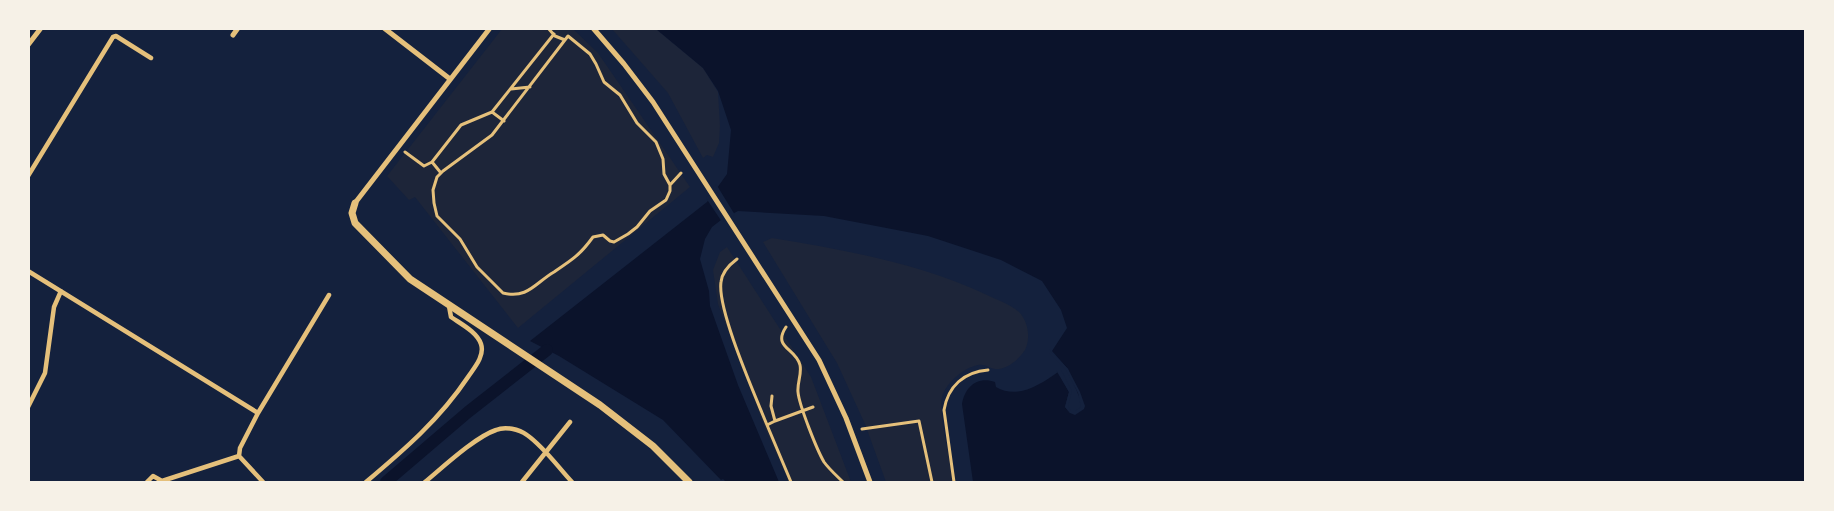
<svg xmlns="http://www.w3.org/2000/svg" width="1834" height="511" font-family="Georgia,serif">
  <style>
    .green { fill: #1d2539 }
    .water { fill: #0b132b }
    .pier { fill: #14213d }
    .lines { fill: none; stroke-linecap: round; stroke-linejoin: round }
    .river { stroke: #0b132b; stroke-width: 12 }
    .pedestrian { stroke: #e5c07b; stroke-width: 3 }
    .minor { stroke: #e5c07b; stroke-width: 4.5 }
    .tertiary { stroke: #e5c07b; stroke-width: 5 }
    .trunk { stroke: #e5c07b; stroke-width: 7 }
  </style>
  <rect width="100%" height="100%" fill="#14213d"/>
  <path class="green" d="M 572,28 L 598,53 L 690,187 L 518,328 L 415,197 L 409,200 L 387,176 L 502,29 Z
    M 612,29 L 656,29 L 703,68 L 718,92 L 720,126 L 719,143 L 713,157 L 707,155 L 703,158 L 668,93 Z
    M 772,238 C 845,250 919,263 987,295 C 997,300 1010,304 1019,312 C 1028,321 1031,338 1025,350 C 1019,359 1007,370 995,369 C 989,368 985,364 978,365 C 963,368 946,383 942,397 C 938,414 951,463 954,482 L 886,482 L 865,424 L 837,363 L 763,242 Z
    M 727,247 L 811,377 L 851,482 L 789,482 L 765,428 L 718,304 L 713,270 L 720,252 Z"/>
  <path class="water" d="M 656,29 L 1805,29 L 1805,482 L 973,482 L 962,404 C 965,387 977,376 995,382 L 996,387 C 1018,400 1041,384 1058,372 L 1069,392 L 1065,407 L 1070,413 L 1084,409 L 1068,369 L 1052,351 L 1067,328 L 1061,310 L 1042,281 L 1001,260 L 928,236 L 824,216 L 738,211 L 721,220 L 712,227 L 705,239 L 700,259 L 709,291 L 710,306 L 738,385 L 779,482 L 726,482 L 723,479 L 721,480 L 663,420 L 559,356 L 530,341 L 707,202 L 727,174 L 731,130 L 718,91 L 703,68 Z"/>
  <path class="pier" d="M 716,184 L 735,215 L 722,222 L 706,198 Z
    M 1049,349 L 1068,369 L 1080,392 L 1085,406 L 1084,409 L 1075,415 L 1070,413 L 1065,407 L 1069,392 L 1056,370 L 1061,370 L 1072,391 L 1068,406 L 1071,411 L 1075,411 L 1081,407 L 1078,393 L 1066,370 L 1049,353 Z"/>
  <g class="lines">
    <path class="river" d="M 386,482 L 468,412 L 547,350"/>
    <path class="pedestrian" d="M 548,28 L 555,36 L 565,40
      M 568,36 L 590,54 L 596,64 L 604,82 L 620,95 L 637,123 L 656,142 L 663,159 L 664,174 L 670,185 L 670,191 L 666,200 L 650,211 L 637,227 L 628,234 L 614,242 L 610,241 L 603,235 L 593,237 C 580,255 572,260 554,272 C 535,283 528,299 503,293 L 477,267 L 460,239 L 437,216 L 434,203 L 433,190 L 437,177 L 443,171 L 492,135 Z
      M 511,89 L 530,87
      M 492,112 L 504,121
      M 405,152 L 424,166 L 432,162 L 461,125 L 492,112 L 554,34
      M 432,162 L 441,173
      M 670,185 L 681,173
      M 737,259 C 729,265 722,272 721,282 C 717,310 755,395 767,425 L 775,421
      M 786,327 C 772,348 796,348 800,365 C 802,374 797,383 798,392 C 799,405 817,450 824,462 C 829,469 837,476 843,482
      M 772,396 L 771,406 L 775,421 L 813,407
      M 767,425 L 791,482
      M 862,429 L 919,421 L 932,482
      M 954,482 L 944,410 C 948,386 964,372 988,370"/>
    <path class="minor" d="M 28,176 L 113,37 L 116,36 L 151,58
      M 28,271 L 258,413
      M 28,407 L 45,373 L 54,307 L 61,291
      M 147,482 L 153,476 L 162,481 L 239,456
      M 263,482 L 239,456 L 240,448 L 258,413 L 329,295
      M 366,482 C 404,450 440,419 468,377 C 474,368 485,356 481,344 C 477,332 461,324 451,317 L 449,306
      M 425,482 C 442,468 475,437 496,430 C 505,426 519,429 527,435 C 544,447 558,467 572,482
      M 522,482 L 570,422"/>
    <path class="tertiary" d="M 384,28 L 450,79
      M 593,28 L 624,64 L 653,102 L 819,360 L 846,418 L 870,482
      M 233,35 L 238,28
      M 28,45 L 41,28
      M 355,203 L 490,28"/>
    <path class="trunk" d="M 355,203 L 352,213 L 355,223 L 410,279 L 600,405 L 653,446 L 689,482"/>
  </g>
  <rect width="1834" height="511" fill="none" stroke="#f6f1e7" stroke-width="60"/>
</svg>
